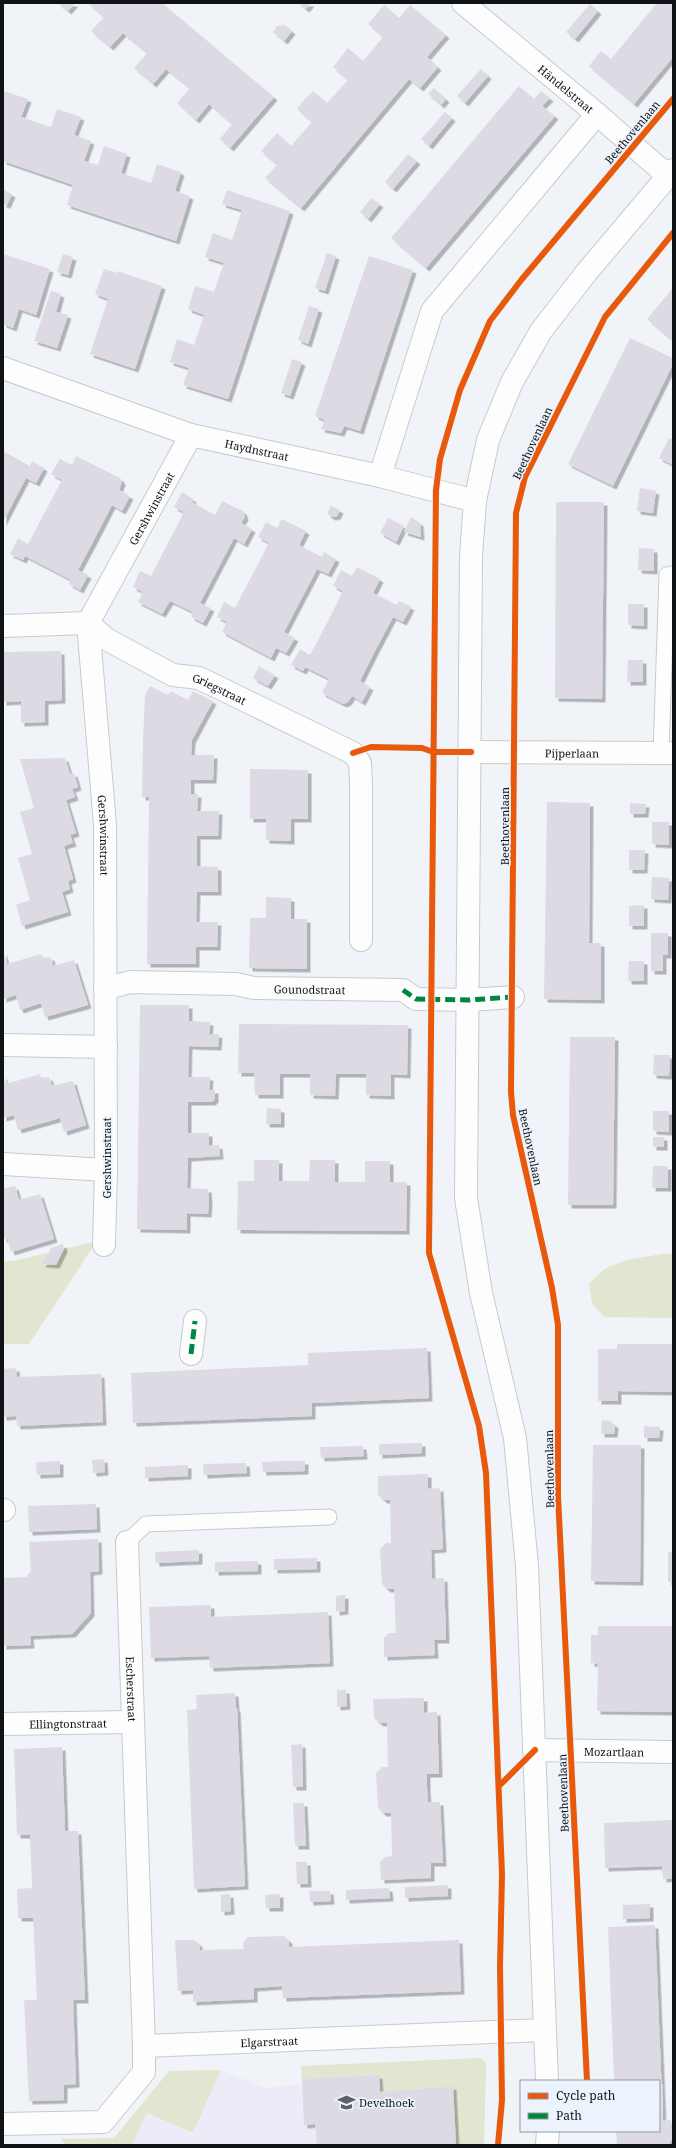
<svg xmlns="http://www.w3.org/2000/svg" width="676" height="2148" font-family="'Noto Serif',serif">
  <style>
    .education { fill: #eeebf9 }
    .green { fill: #e2e6d1 }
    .building { fill: #dddae4; filter: url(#shadow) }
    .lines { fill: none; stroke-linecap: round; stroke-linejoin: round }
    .lane-casing { stroke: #c7cacd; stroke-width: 17 }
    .street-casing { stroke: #c7cacd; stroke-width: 24 }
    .secondary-casing { stroke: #c7cacd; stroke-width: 24 }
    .lane { stroke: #fdfdfe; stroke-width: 15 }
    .street { stroke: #fdfdfe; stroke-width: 22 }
    .secondary { stroke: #fdfdfe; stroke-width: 22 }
    .quiet { stroke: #00873e; stroke-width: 5; stroke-dasharray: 10 5; stroke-linecap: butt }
    .cycleway-casing { stroke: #ecf3fc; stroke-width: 8 }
    .cycleway { stroke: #e8590c; stroke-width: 6 }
    .labels { text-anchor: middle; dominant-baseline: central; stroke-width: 3.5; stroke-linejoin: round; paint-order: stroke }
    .street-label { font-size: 11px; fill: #101315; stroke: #ecf3fc }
    .poi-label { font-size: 11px; fill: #101315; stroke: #ecf3fc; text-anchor: start }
  </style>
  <defs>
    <filter id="shadow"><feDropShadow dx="3.5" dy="3.5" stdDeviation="0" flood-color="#0004"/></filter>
  </defs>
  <rect width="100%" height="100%" fill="#f0f4f8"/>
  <path class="education" d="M 481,2058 L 486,2064 L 484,2145 L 132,2145 L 147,2113 L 193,2133 L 221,2070 L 265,2088 L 302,2084 L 301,2066 Z"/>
  <path class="green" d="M 97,1241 L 29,1344 L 3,1344 L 3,1261 L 13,1261 Z
    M 662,1254 L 673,1254 L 673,1316 L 670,1318 L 604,1317 L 592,1303 L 589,1284 L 604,1269 L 626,1260 Z
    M 481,2058 L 486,2064 L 484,2145 L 456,2145 L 452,2086 L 380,2092 L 379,2075 L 302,2079 L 301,2066 Z
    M 221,2070 L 193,2133 L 147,2113 L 132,2145 L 65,2145 L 61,2139 L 114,2138 L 169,2071 Z"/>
  <path class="building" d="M 58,3 L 75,3 L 68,11 Z
    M 88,3 L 162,3 L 274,97 L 230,148 L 220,139 L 232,124 L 209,104 L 196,120 L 177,103 L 190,88 L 166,69 L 153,84 L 144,76 L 134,68 L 147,53 L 123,33 L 110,47 L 91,31 L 104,17 Z
    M 298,3 L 311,3 L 306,9 Z
    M 657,3 L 673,3 L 673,57 L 634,104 L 589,66 L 601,51 L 611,59 Z
    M 590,4 L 598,11 L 575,39 L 566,32 Z
    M 384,5 L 399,18 L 410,5 L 446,35 L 427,57 L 438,67 L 420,88 L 409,79 L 301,208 L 265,178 L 277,165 L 261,151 L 277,133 L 291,146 L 312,122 L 297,109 L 304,100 L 313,91 L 327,103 L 348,80 L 333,67 L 348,48 L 363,61 L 383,37 L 368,24 Z
    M 285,25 L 292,31 L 284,41 L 273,32 L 277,26 Z
    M 481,69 L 488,76 L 465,103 L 457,96 Z
    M 519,86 L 534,99 L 541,91 L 550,98 L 542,106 L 555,116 L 426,268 L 391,238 Z
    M 434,88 L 446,99 L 441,105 L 428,94 Z
    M 4,91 L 28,99 L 21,117 L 51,127 L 57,109 L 81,117 L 74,135 L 91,141 L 84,161 L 98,165 L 104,146 L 127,154 L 121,173 L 151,183 L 157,164 L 181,172 L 175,191 L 190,196 L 176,241 L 67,205 L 73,185 L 3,161 Z
    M 445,112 L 452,118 L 429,146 L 421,139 Z
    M 408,154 L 417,161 L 393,189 L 385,182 Z
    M 4,190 L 12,194 L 7,205 L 3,204 Z
    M 227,190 L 290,211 L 228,399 L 183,385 L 189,368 L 170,362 L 177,339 L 194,345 L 204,315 L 188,309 L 195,286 L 214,292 L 219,277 L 224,263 L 205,257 L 213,233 L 232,240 L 242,210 L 222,204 Z
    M 371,198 L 380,204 L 368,219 L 360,212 Z
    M 327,253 L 336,256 L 325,291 L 315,288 Z
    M 3,254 L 50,269 L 36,315 L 19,309 L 13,328 L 3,324 Z
    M 63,254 L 73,257 L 68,275 L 57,272 Z
    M 369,256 L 413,270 L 360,431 L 344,426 L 341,433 L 321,429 L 325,420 L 315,416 Z
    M 104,269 L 117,273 L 117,271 L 162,286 L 135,369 L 90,354 L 108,299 L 95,294 Z
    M 673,288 L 673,341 L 647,319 Z
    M 51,291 L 61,294 L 56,312 L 68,315 L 57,348 L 34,341 Z
    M 309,306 L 319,309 L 308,344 L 298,340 Z
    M 630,338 L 673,358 L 673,364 L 613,486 L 568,464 Z
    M 292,359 L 302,362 L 290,396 L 281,393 Z
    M 669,438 L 673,440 L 673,465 L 659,458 Z
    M 3,451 L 30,466 L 32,461 L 44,468 L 36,483 L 26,478 L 3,522 Z
    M 76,456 L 120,478 L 122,482 L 119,490 L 130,496 L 122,511 L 112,505 L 95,538 L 78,570 L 88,575 L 80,590 L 69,584 L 71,580 L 25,556 L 23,560 L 10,554 L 18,538 L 28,544 L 62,480 L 51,474 L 60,459 L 72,465 Z
    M 640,488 L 656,491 L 653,513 L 637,511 Z
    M 182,492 L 193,499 L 192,502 L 215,515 L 222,501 L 243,511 L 245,517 L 241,523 L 252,529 L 244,544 L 234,538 L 200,603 L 211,608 L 203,623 L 191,617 L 193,612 L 170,601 L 162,614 L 138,602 L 143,592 L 133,587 L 140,571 L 151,576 L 167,545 L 184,512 L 174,507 Z
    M 556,502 L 604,502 L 602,699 L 555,698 Z
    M 331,506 L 340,510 L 337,516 L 332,517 L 327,514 Z
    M 411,517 L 420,523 L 421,537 L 404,532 Z
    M 388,518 L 404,526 L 396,542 L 380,533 Z
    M 282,519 L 306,531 L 299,545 L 322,557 L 324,552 L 336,559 L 328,574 L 317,569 L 284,632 L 295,638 L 286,653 L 276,648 L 271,658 L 222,632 L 227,622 L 217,617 L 224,602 L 235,608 L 269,543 L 258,537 L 266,522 L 277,528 Z
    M 639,548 L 654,549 L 654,571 L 638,570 Z
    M 357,567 L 380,579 L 373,593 L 397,605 L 399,601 L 411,607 L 403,622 L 393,617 L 376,649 L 360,681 L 370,687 L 362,702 L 352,696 L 348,702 L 343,704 L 322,693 L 329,679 L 305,667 L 303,671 L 291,665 L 300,649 L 310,655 L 327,623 L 343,591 L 333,586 L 341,570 L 352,576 Z
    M 628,604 L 644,604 L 644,626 L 628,625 Z
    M 61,651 L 62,700 L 45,701 L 45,722 L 21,723 L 21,701 L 3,702 L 3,652 Z
    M 628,660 L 643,660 L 643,682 L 627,682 Z
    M 259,666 L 275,675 L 268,686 L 253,678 Z
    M 150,686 L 168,695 L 171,691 L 188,700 L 193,691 L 213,701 L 192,740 L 191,755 L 214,755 L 213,780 L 191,780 L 191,794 L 198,794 L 197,811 L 219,811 L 218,836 L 197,836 L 197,866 L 218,867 L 218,892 L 197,892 L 196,922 L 218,922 L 217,947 L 196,947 L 196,964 L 147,964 L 149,797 L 142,797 L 143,740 L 145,696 Z
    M 65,758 L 70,774 L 74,773 L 78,787 L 72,789 L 75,797 L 66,800 L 76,833 L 70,835 L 73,843 L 64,846 L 73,879 L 68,881 L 70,889 L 62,892 L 68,912 L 22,926 L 16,905 L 30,900 L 18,858 L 32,854 L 20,812 L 34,808 L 20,759 Z
    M 250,769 L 308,770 L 308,819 L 291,819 L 291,841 L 266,840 L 266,819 L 250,819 Z
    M 547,802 L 590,803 L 589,943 L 601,943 L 601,1000 L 544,999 Z
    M 630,803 L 646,804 L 645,814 L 630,814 Z
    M 652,822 L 669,822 L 669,845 L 652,844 Z
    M 629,850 L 645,850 L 644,870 L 629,870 Z
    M 652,877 L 669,878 L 668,900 L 651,899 Z
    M 266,897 L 291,898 L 291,919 L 307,919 L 307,969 L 249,968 L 250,918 L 266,918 Z
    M 644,905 L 644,926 L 629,926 L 629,906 Z
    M 651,933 L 668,933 L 668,955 L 663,955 L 663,971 L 651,971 Z
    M 3,951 L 7,964 L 41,954 L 43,959 L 51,957 L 53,966 L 74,960 L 88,1005 L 45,1017 L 41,1003 L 20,1010 L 16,995 L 3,999 Z
    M 629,961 L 644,961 L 644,981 L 628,981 Z
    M 140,1005 L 189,1005 L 189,1021 L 210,1022 L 209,1035 L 219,1034 L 218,1047 L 189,1046 L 188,1077 L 210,1077 L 209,1090 L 215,1090 L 215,1099 L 212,1102 L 188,1102 L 188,1133 L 209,1133 L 209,1146 L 219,1145 L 220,1156 L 188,1158 L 187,1188 L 208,1189 L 209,1201 L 208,1214 L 187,1213 L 187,1230 L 137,1229 Z
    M 239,1024 L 408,1025 L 407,1075 L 391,1074 L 391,1096 L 366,1095 L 366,1074 L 336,1074 L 335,1096 L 310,1095 L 310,1074 L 280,1074 L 280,1095 L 255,1095 L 254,1073 L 238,1073 Z
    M 570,1037 L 615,1037 L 613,1205 L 568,1205 Z
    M 654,1055 L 670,1055 L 669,1076 L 653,1075 Z
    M 40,1074 L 41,1079 L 49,1077 L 52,1086 L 73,1081 L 86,1125 L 64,1132 L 60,1118 L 18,1130 L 14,1115 L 3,1118 L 3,1075 L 6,1084 Z
    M 267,1108 L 281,1109 L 281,1124 L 266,1124 Z
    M 653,1111 L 669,1111 L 669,1132 L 653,1131 Z
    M 653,1137 L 664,1137 L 664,1147 L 653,1147 Z
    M 254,1160 L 279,1160 L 279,1181 L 309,1181 L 310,1160 L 335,1160 L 335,1182 L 365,1182 L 365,1161 L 390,1161 L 390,1182 L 407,1182 L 406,1231 L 237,1230 L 238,1181 L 254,1181 Z
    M 653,1166 L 668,1166 L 668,1188 L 652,1188 Z
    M 15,1186 L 19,1200 L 40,1194 L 54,1239 L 11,1252 L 7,1237 L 3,1239 L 3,1189 Z
    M 63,1244 L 64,1249 L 56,1265 L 42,1264 L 51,1248 Z
    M 617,1344 L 673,1344 L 673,1392 L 618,1391 L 618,1401 L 598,1401 L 598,1349 L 617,1349 Z
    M 427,1348 L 429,1398 L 312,1403 L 312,1416 L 133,1423 L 131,1373 L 308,1365 L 308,1353 Z
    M 16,1368 L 17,1377 L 101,1374 L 103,1422 L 17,1426 L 16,1416 L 3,1417 L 3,1369 Z
    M 602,1420 L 610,1421 L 615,1425 L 614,1434 L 601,1434 Z
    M 644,1426 L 660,1427 L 659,1438 L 644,1438 Z
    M 422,1443 L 422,1453 L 379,1455 L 379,1444 Z
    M 593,1445 L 641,1445 L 640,1582 L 591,1581 Z
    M 363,1446 L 364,1456 L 321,1458 L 320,1447 Z
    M 104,1459 L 105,1472 L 93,1473 L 92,1460 Z
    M 60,1461 L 60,1474 L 37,1475 L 36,1462 Z
    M 284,1461 L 305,1461 L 305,1471 L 263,1472 L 262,1462 Z
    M 246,1463 L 247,1473 L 204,1475 L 203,1464 Z
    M 188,1465 L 188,1476 L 145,1478 L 145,1467 Z
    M 428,1474 L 428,1489 L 440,1488 L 443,1549 L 431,1550 L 432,1579 L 444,1578 L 446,1640 L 434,1640 L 435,1655 L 384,1657 L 384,1638 L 389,1633 L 396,1633 L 394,1589 L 387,1589 L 382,1584 L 380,1549 L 386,1543 L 391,1543 L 390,1500 L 384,1500 L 378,1495 L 378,1476 Z
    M 96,1504 L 97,1529 L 29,1532 L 28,1506 Z
    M 98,1539 L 99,1571 L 90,1572 L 91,1613 L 72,1634 L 30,1636 L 31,1645 L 3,1646 L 3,1578 L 26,1577 L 31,1571 L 29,1542 Z
    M 199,1550 L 199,1561 L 156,1563 L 155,1552 Z
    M 668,1552 L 673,1552 L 673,1582 L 668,1582 Z
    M 317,1558 L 317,1569 L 274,1570 L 274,1559 Z
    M 258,1561 L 258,1571 L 215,1572 L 215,1562 Z
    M 345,1595 L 345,1611 L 336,1612 L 336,1596 Z
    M 211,1605 L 211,1617 L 328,1612 L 330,1663 L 210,1668 L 209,1656 L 151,1658 L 149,1607 Z
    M 598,1626 L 673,1626 L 673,1712 L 597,1711 L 598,1664 L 591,1663 L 591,1635 L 598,1635 Z
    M 337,1690 L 346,1690 L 347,1706 L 337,1707 Z
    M 235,1693 L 236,1708 L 237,1708 L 245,1886 L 194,1889 L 187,1710 L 197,1709 L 196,1695 Z
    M 424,1698 L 424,1713 L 437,1712 L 439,1774 L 427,1774 L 427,1788 L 428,1802 L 440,1802 L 443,1863 L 431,1863 L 431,1878 L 381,1880 L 380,1862 L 385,1857 L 392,1856 L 391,1813 L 383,1813 L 378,1808 L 376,1773 L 382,1767 L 388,1767 L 387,1723 L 380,1723 L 374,1718 L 373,1699 Z
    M 302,1744 L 303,1787 L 293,1787 L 291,1745 Z
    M 62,1747 L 65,1831 L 78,1831 L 85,2000 L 73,2000 L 76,2084 L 64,2085 L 64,2100 L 29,2101 L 24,2000 L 37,2000 L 33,1918 L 18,1918 L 17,1889 L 32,1888 L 31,1862 L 30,1835 L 17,1835 L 14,1749 Z
    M 293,1803 L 304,1803 L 306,1846 L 295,1846 Z
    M 673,1820 L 673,1878 L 663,1879 L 662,1866 L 605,1868 L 604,1823 Z
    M 296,1862 L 307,1862 L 308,1884 L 297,1884 Z
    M 448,1885 L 448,1896 L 405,1898 L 405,1887 Z
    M 389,1888 L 390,1898 L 346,1900 L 346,1890 Z
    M 309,1891 L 330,1891 L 331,1901 L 310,1902 Z
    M 230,1894 L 231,1911 L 221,1912 L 221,1895 Z
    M 280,1894 L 280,1908 L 266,1908 L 265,1895 Z
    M 650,1904 L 650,1918 L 623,1919 L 623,1905 Z
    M 655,1925 L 663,2121 L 671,2120 L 672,2138 L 670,2143 L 664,2145 L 617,2145 L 616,2131 L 659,2131 L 659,2081 L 614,2081 L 608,1927 Z
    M 284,1936 L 289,1941 L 289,1947 L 459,1940 L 461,1991 L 283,1998 L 282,1986 L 254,1988 L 254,1999 L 193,2002 L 193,1990 L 178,1991 L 175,1940 L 194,1940 L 199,1944 L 200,1950 L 244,1949 L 243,1943 L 248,1937 Z
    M 379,2075 L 380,2092 L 453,2086 L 456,2145 L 317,2145 L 315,2124 L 304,2125 L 302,2079 Z"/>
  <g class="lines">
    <defs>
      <path id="lane" d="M 661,753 L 667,575 L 673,574
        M 127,1542 L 146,1524 L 329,1517"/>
      <g id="street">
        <path id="s1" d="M 463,3 L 597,114 L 668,176"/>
        <path id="s2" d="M 3,368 L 191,435 L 380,476 L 475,501"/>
        <path d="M 380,476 L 432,311 L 597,114"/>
        <path id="s3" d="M 88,623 L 105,825 L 106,1170 L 104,1245"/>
        <path id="s4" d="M 88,623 L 106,639 L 173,675 L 199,678 L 353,753 L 360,763 L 361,783 L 361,940"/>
        <path id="s5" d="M 3,626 L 88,623 L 191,435"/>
        <path id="s6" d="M 471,752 L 673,753"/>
        <path id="s7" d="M 105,989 L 130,982 L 236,984 L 254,988 L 403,990 L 416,999 L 469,1000 L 513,997"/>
        <path d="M 3,1045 L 106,1047"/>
        <path d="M 3,1164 L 106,1170"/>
        <path d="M 191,1354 L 195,1321"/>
        <path d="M 3,1510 L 4,1510"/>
        <path id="s8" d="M 127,1542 L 144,2046"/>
        <path id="s9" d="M 3,1724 L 132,1722"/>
        <path id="s10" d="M 535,1750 L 673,1752"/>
        <path id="s11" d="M 3,2124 L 103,2122 L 144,2072 L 144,2046 L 544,2030"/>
      </g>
      <path id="secondary" d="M 547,2081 L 527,1566 L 515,1438 L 481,1293 L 466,1198 L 471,556 L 475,501 L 488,440 L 512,382 L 541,331 L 586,273 L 673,170
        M 547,2145 L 548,2131"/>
    </defs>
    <use href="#lane" class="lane-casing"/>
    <use href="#street" class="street-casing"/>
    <use href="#secondary" class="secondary-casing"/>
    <use href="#lane" class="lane"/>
    <use href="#street" class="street"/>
    <use href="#secondary" class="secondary"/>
    <path class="quiet" d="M 403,990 L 416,999 L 469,1000 L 513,997
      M 191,1354 L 195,1321"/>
    <defs>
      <path id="cycleway" d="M 353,753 L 371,747 L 422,748 L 433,752 L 471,752
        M 499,1786 L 535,1750
        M 587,2081 L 558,1496 L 558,1325 L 552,1288 L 513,1115 L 511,1092 L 516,513 L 525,477 L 605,317 L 673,233
        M 498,2145 L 502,2100 L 500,1966 L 502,1874 L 486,1473 L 479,1426 L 429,1253 L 436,490 L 440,459 L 460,390 L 490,321 L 522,279 L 673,99"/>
    </defs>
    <use href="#cycleway" class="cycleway-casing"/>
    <use href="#cycleway" class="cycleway"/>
  </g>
  <defs>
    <symbol id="school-bare" viewBox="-9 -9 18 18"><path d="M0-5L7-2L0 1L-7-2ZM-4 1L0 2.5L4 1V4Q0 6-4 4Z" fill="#5e6264" stroke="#ecf3fc" stroke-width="2.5" paint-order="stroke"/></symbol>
  </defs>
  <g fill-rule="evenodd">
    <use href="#school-bare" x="334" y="2090" width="25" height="25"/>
  </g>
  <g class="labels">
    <g class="street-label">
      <text stroke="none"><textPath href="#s1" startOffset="134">Händelstraat</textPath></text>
      <text transform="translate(632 132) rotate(-50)">Beethovenlaan</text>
      <text transform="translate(532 443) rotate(-65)">Beethovenlaan</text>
      <text stroke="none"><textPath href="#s2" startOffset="267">Haydnstraat</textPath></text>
      <text stroke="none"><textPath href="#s5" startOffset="216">Gershwinstraat</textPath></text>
      <text stroke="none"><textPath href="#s4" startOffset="149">Griegstraat</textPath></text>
      <text stroke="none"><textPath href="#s6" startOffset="101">Pijperlaan</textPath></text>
      <text transform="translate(504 826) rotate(-90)">Beethovenlaan</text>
      <text stroke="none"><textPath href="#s3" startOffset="213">Gershwinstraat</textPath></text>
      <text stroke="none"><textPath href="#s7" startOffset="206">Gounodstraat</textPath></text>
      <text transform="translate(531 1147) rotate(78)">Beethovenlaan</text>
      <text transform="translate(106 1158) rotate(-90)">Gershwinstraat</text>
      <text transform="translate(549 1469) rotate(-91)">Beethovenlaan</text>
      <text stroke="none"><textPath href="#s8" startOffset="147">Escherstraat</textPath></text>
      <text stroke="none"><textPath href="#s9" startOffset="65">Ellingtonstraat</textPath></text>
      <text stroke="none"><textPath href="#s10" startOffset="79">Mozartlaan</textPath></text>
      <text transform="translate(563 1793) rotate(-92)">Beethovenlaan</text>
      <text stroke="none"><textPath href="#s11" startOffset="316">Elgarstraat</textPath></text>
    </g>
    <g class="poi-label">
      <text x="359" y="2102">Develhoek</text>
    </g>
  </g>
  <rect width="676" height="2148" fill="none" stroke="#101315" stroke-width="8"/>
  <rect x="520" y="2080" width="140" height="52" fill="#ecf3fc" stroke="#9499a0"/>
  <rect x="528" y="2093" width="20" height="6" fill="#e8590c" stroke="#9499a0"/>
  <text x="556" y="2100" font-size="12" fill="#101315">Cycle path</text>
  <rect x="528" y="2113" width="20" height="6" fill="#00873e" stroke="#9499a0"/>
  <text x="556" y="2120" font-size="12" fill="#101315">Path</text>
</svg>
